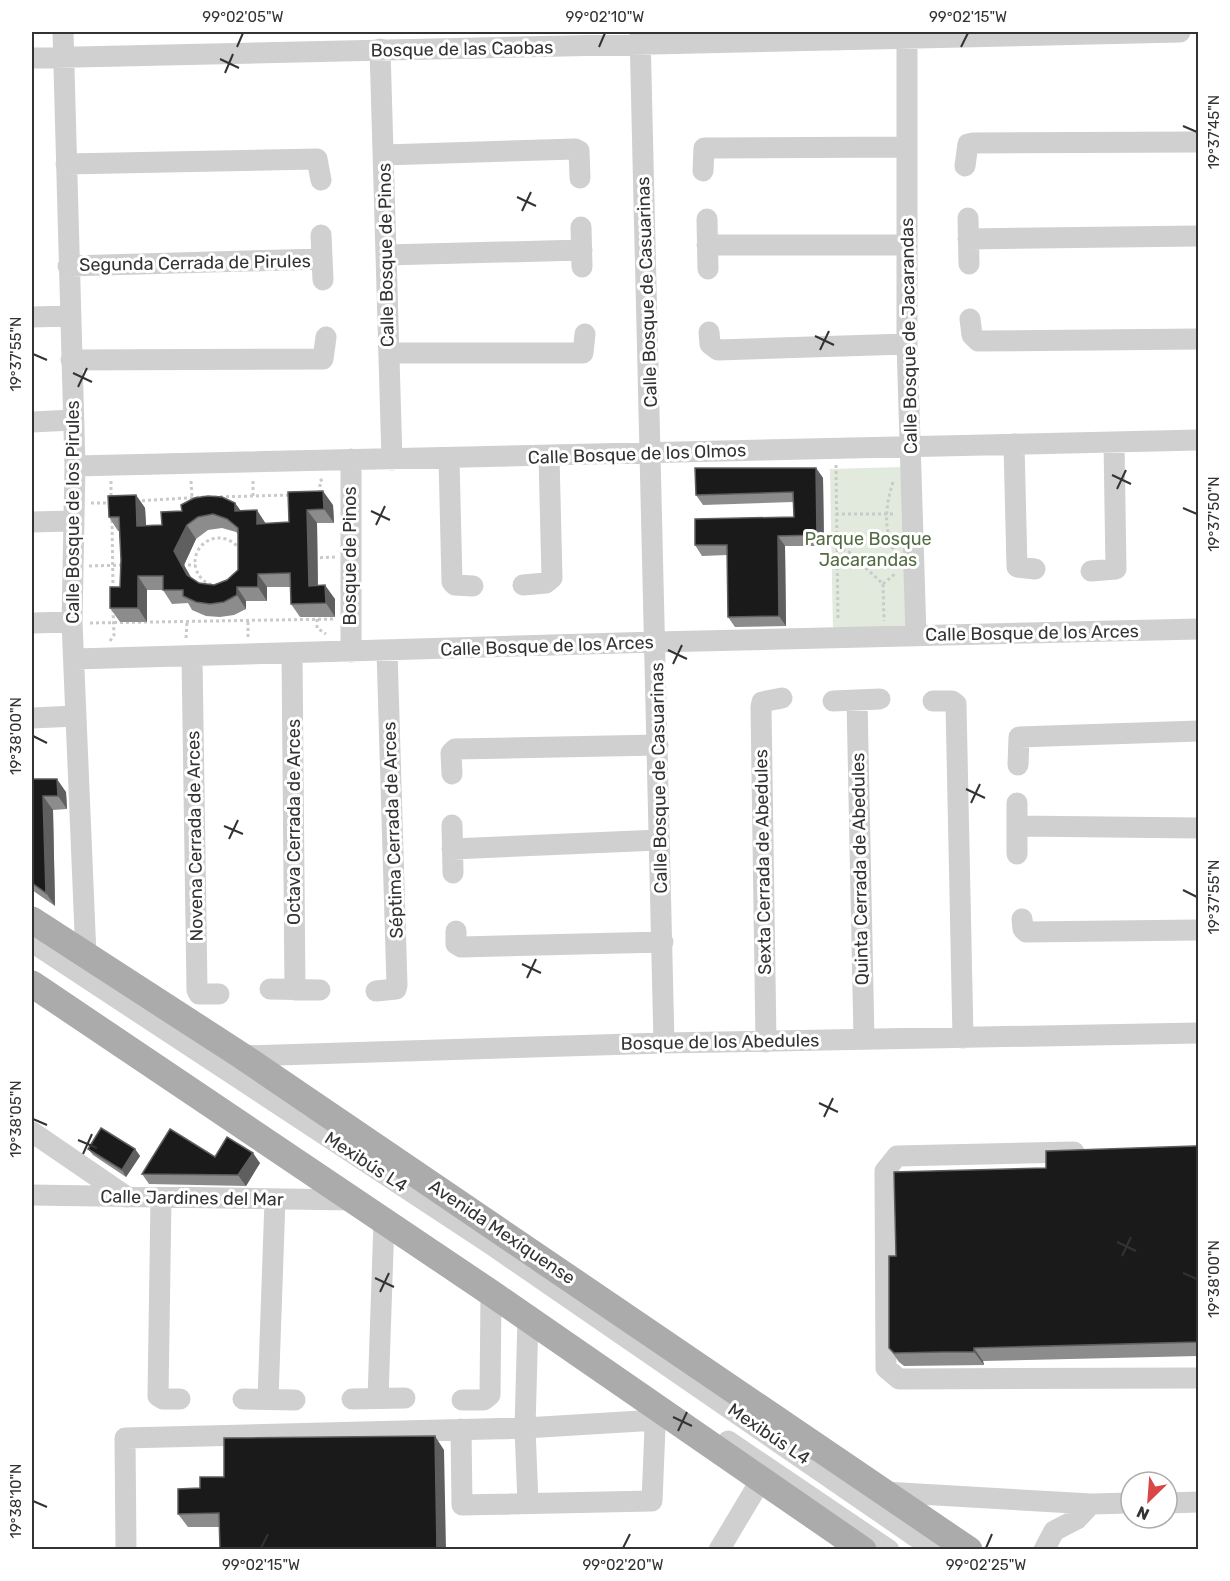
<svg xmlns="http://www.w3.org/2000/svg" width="1230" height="1581" font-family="Rubik,sans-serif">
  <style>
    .green { fill: #e2e9dd }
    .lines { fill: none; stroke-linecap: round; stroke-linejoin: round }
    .path { stroke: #cacaca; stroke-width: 3; stroke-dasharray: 3 3; stroke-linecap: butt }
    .minor { stroke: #d0d0d0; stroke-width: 21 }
    .major { stroke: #ababab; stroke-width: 27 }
    .wall { fill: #8c8c8c; fill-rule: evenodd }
    .shaded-wall { fill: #5f5f5f }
    .building { fill: #1a1a1a; stroke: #5f5f5f; stroke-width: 1.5; fill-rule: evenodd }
    .ticks { fill: none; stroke: #333; stroke-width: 2 }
    .labels { text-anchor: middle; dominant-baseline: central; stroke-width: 6; stroke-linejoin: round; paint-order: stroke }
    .street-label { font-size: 18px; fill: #333; stroke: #fff }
    .park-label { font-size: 18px; fill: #536c43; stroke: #fff }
    .neatline { fill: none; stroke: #333; stroke-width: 2 }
    .ticks-label { font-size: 15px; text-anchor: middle; fill: #333 }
  </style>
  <rect width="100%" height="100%" fill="#fff"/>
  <path class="green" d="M 904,467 L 907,630 L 833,632 L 830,469 Z"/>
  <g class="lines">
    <path class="path" d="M 836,465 L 838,621
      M 111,481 L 111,498
      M 191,481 L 192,497
      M 893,482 C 885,507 883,531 896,554
      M 320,493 L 320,481 L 324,478
      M 253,496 L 253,480
      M 214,497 L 291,495
      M 136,501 L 204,497
      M 91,503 L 111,503
      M 836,514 L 896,514
      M 112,520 L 113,588
      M195 562a24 24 0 1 1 48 0a24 24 0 1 1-48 0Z
      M 837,547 L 849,552 L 883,584 L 884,621
      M 314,558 L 335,557
      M 182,565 L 195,565
      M 89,566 L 124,565
      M 883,584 L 896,573
      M 317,619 L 317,628 L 326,634
      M 90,623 L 336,619
      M 248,637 L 248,620
      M 186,638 L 187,622
      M 110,641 L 114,635 L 113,610"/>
    <path class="minor" d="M 63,32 L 75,466 L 72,622 L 86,956
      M 640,33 L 664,1043
      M 907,38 L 907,344 L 916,635
      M 380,49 L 392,460
      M 32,58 L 1180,32
      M 384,155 L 575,149 L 579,151 L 580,178
      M 66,164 L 317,159 L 321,180
      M 965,166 L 968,144 L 973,143 L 1198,142
      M 703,171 L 704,148 L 708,148 L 905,147
      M 968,218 L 969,264
      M 707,219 L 708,269
      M 581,227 L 582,267
      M 321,235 L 323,280
      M 968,239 L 1198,236
      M 707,245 L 906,245
      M 386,255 L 582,250
      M 68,266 L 322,259
      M 32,317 L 70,316
      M 970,319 L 972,335 L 978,341 L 1198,339
      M 709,332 L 710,344 L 718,350 L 907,344
      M 389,353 L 583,353 L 585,334
      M 71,360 L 323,359 L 326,337
      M 32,422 L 73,420
      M 1014,444 L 1017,567 L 1035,569
      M 351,459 L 351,652
      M 449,459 L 452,582 L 455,585 L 473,586
      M 75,466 L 1198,440
      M 32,522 L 73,521
      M 1091,571 L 1116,569 L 1114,442
      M 523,585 L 546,583 L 552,578 L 549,456
      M 32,623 L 72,622
      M 292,654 L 295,990
      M 192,657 L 197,990 L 199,994 L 219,994
      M 75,659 L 656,642 L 1198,629
      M 857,700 L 864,1039
      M 833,701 L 880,699
      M 933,701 L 952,701 L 956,704 L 963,1038
      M 32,718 L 76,716
      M 1018,765 L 1019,737 L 1198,731
      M 452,774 L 451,753 L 455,749 L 658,745
      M 1017,803 L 1017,854
      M 452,825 L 453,873
      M 1017,826 L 1198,828
      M 452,849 L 659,840
      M 1022,919 L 1023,929 L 1026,932 L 1198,930
      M 456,931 L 456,944 L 461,947 L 663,942
      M 32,942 L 492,1245 L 935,1550
      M 270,989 L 320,990
      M 376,991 L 396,989 L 397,985 L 387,651
      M 766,1042 L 761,707 L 762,702 L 782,698
      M 242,1056 L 664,1043 L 1198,1033
      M 32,1132 L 127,1197
      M 1074,1152 L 897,1156 L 885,1171 L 886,1368 L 899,1379 L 1198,1378
      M 32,1195 L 352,1200
      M 161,1199 L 158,1396 L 163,1399 L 180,1399
      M 528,1318 L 525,1428 L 528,1503
      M 378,1398 L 384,1221
      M 243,1399 L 295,1400
      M 268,1399 L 275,1200
      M 352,1399 L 405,1398
      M 462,1400 L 484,1400 L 490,1395 L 491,1293
      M 461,1429 L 462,1505 L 652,1501 L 655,1428 L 661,1410
      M 728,1441 L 889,1550
      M 884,1492 L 1091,1504 L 1131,1503
      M 1167,1503 L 1198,1502
      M 126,1550 L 125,1438 L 525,1428 L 657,1420
      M 719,1550 L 768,1468
      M 1044,1550 L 1054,1531 L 1077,1519 L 1091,1504"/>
    <path class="major" d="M 32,920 L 242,1056 L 969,1550
      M 32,984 L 491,1293 L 863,1550"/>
  </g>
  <path class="wall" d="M 816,468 L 823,478 L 824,546 L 785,546 L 786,626 L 735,627 L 728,617 L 727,555 L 702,556 L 695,545 L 794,517 L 793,502 L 703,505 L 696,495 Z
    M 288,492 L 333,505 L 334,523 L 317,523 L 318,585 L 335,599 L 335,617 L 300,617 L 291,604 L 290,587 L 267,587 L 267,601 L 246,601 L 246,609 L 234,615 L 220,617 L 206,616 L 192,610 L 188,603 L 172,604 L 163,590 L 147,590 L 147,622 L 120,622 L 110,608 L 120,587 L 121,560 L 119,531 L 118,531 L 109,517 L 136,495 L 145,508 L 146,526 L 162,525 L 182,511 L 235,503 L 241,511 L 266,523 L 289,522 ZM 222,528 L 236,532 L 238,534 L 238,570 L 227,580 L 214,585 L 199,583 L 191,577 L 184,565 L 196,539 L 208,530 Z
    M 32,779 L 66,792 L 67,809 L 53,810 L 55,906 L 32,890 Z
    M 1198,1146 L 1198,1356 L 983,1361 L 984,1365 L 904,1366 L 899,1362 L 889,1348 L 896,1256 L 1046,1168 Z
    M 88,1149 L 135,1149 L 140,1156 L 126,1177 L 93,1155 Z
    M 215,1157 L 260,1163 L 246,1186 L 149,1184 L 142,1174 Z
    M 444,1450 L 220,1527 L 188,1527 L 178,1514 L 200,1488 L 224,1477 Z"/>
  <path class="shaded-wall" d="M 816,468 L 823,478 L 824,546 L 817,535 Z
    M 323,491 L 333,505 L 334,523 L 324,509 Z
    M 136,495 L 145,508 L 147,540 L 137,526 Z
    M 235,503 L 245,517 L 235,511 Z
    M 257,510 L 266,524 L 257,524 Z
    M 307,510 L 317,523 L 318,599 L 309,586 Z
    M 187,525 L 196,539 L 184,565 L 197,589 L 187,575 L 174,551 Z
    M 778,536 L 785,546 L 786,626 L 779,616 Z
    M 258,574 L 267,587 L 267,601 L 258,587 Z
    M 138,576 L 147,590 L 147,622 L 138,608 Z
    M 325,585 L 335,599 L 335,617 L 326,603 Z
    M 237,587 L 246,601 L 246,609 L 237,595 Z
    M 57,779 L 66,792 L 67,809 L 58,796 Z
    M 43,796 L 53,810 L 55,906 L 46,893 Z
    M 135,1149 L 140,1156 L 126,1177 L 122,1170 Z
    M 253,1153 L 260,1163 L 246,1186 L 238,1175 Z
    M 974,1348 L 983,1361 L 984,1365 L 974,1352 Z
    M 435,1436 L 444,1450 L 446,1550 L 437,1550 Z"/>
  <path class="building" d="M 695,468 L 816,468 L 817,535 L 778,536 L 779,616 L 728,617 L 727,545 L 695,545 L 695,519 L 794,517 L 793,492 L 696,495 Z
    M 323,491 L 324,509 L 307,510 L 309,586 L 325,585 L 326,603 L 291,604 L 290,573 L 258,574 L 258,587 L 237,587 L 237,595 L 224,602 L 210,604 L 196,602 L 183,596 L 183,590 L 163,590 L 163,576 L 138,576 L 138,608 L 110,608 L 110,587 L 120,587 L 121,560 L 119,517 L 109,517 L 108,496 L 136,495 L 137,526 L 162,525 L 161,512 L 182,511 L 181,505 L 194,498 L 208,496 L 222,497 L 235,503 L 235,511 L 257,510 L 257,524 L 289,522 L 288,492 ZM 213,514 L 227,519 L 238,528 L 238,570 L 227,580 L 214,585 L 199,583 L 187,575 L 174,551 L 187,525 L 198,517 Z
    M 32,779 L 57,779 L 58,796 L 43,796 L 46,893 L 32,883 Z
    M 101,1128 L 135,1149 L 122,1170 L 88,1149 Z
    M 170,1129 L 215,1157 L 227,1137 L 253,1153 L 238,1175 L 142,1174 Z
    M 1195,1146 L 1198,1146 L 1198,1342 L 974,1348 L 974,1352 L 942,1352 L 894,1353 L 889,1348 L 889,1256 L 896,1256 L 894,1172 L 1046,1168 L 1046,1151 Z
    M 435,1436 L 437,1550 L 220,1550 L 219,1513 L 178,1514 L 178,1489 L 200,1488 L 200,1477 L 224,1477 L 224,1438 Z"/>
  <path class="ticks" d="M 237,47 L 243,33M 599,47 L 605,33M 961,47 L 968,33M 220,59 L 239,68M 225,73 L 233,54M 1183,126 L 1197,132M 517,197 L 536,206M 522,211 L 531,192M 815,336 L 834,345M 820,350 L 829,331M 33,354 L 47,360M 73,373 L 92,382M 78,387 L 87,368M 1112,475 L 1131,484M 1117,489 L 1126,470M 1183,508 L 1197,514M 371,511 L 390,520M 376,525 L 385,506M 668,650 L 687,659M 673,664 L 682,645M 33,736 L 47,743M 966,789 L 985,798M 971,803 L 980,784M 224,826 L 243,834M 229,839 L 238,820M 1183,890 L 1197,897M 522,964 L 541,973M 527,978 L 536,959M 819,1103 L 838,1112M 824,1117 L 833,1098M 33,1119 L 47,1125M 78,1140 L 97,1148M 83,1154 L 92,1134M 1117,1242 L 1136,1251M 1122,1256 L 1131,1237M 1183,1273 L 1197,1279M 375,1278 L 394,1287M 380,1292 L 389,1273M 673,1417 L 692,1426M 678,1431 L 687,1412M 33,1501 L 47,1507M 261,1548 L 268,1534M 623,1548 L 630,1534M 986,1548 L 992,1534"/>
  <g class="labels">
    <g class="street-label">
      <text transform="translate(462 49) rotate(-1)">Bosque de las Caobas</text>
      <text transform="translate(386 255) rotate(-91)">Calle Bosque de Pinos</text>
      <text transform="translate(195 263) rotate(-1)">Segunda Cerrada de Pirules</text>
      <text transform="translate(647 292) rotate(-92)">Calle Bosque de Casuarinas</text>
      <text transform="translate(909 336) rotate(-91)">Calle Bosque de Jacarandas</text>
      <text transform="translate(637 454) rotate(-2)">Calle Bosque de los Olmos</text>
      <text transform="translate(73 512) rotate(-90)">Calle Bosque de los Pirules</text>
      <text transform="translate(350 556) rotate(-90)">Bosque de Pinos</text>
      <text transform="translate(1032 633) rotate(-1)">Calle Bosque de los Arces</text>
      <text transform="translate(547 646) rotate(-2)">Calle Bosque de los Arces</text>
      <text transform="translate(659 778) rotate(-91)">Calle Bosque de Casuarinas</text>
      <text transform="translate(294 822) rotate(-90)">Octava Cerrada de Arces</text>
      <text transform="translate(393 830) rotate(-92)">Séptima Cerrada de Arces</text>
      <text transform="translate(195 836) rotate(-91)">Novena Cerrada de Arces</text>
      <text transform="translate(763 862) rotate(-91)">Sexta Cerrada de Abedules</text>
      <text transform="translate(860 869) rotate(-91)">Quinta Cerrada de Abedules</text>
      <text transform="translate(720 1042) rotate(-1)">Bosque de los Abedules</text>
      <text transform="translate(366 1162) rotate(33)">Mexibús L4</text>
      <text transform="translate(192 1198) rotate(1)">Calle Jardines del Mar</text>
      <text transform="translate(502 1232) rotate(34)">Avenida Mexiquense</text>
      <text transform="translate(769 1434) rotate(34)">Mexibús L4</text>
    </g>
    <g class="park-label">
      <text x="868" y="539">Parque Bosque<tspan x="868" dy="21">Jacarandas</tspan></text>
    </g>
  </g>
  <rect width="1230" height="1581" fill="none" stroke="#ffffff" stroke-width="66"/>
  <g transform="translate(1149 1500) rotate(205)"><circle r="28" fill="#ffffff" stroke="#adadad" stroke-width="1.5"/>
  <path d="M0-4.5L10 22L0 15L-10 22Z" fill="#d84646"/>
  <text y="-9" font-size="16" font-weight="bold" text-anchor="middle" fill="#333333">N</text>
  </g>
  <rect x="33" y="33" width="1164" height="1515" class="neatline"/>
  <g class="ticks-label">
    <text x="243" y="22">99°02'05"W</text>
    <text x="605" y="22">99°02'10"W</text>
    <text x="968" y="22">99°02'15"W</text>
    <text transform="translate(1214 132) rotate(-90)" y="5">19°37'45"N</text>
    <text transform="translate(16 354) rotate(-90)" y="5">19°37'55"N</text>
    <text transform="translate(1214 514) rotate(-90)" y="5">19°37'50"N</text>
    <text transform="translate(16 736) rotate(-90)" y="5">19°38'00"N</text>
    <text transform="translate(1214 897) rotate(-90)" y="5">19°37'55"N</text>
    <text transform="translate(16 1119) rotate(-90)" y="5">19°38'05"N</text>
    <text transform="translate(1214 1279) rotate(-90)" y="5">19°38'00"N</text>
    <text transform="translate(16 1501) rotate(-90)" y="5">19°38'10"N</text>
    <text x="261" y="1570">99°02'15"W</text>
    <text x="623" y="1570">99°02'20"W</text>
    <text x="986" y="1570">99°02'25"W</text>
  </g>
</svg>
